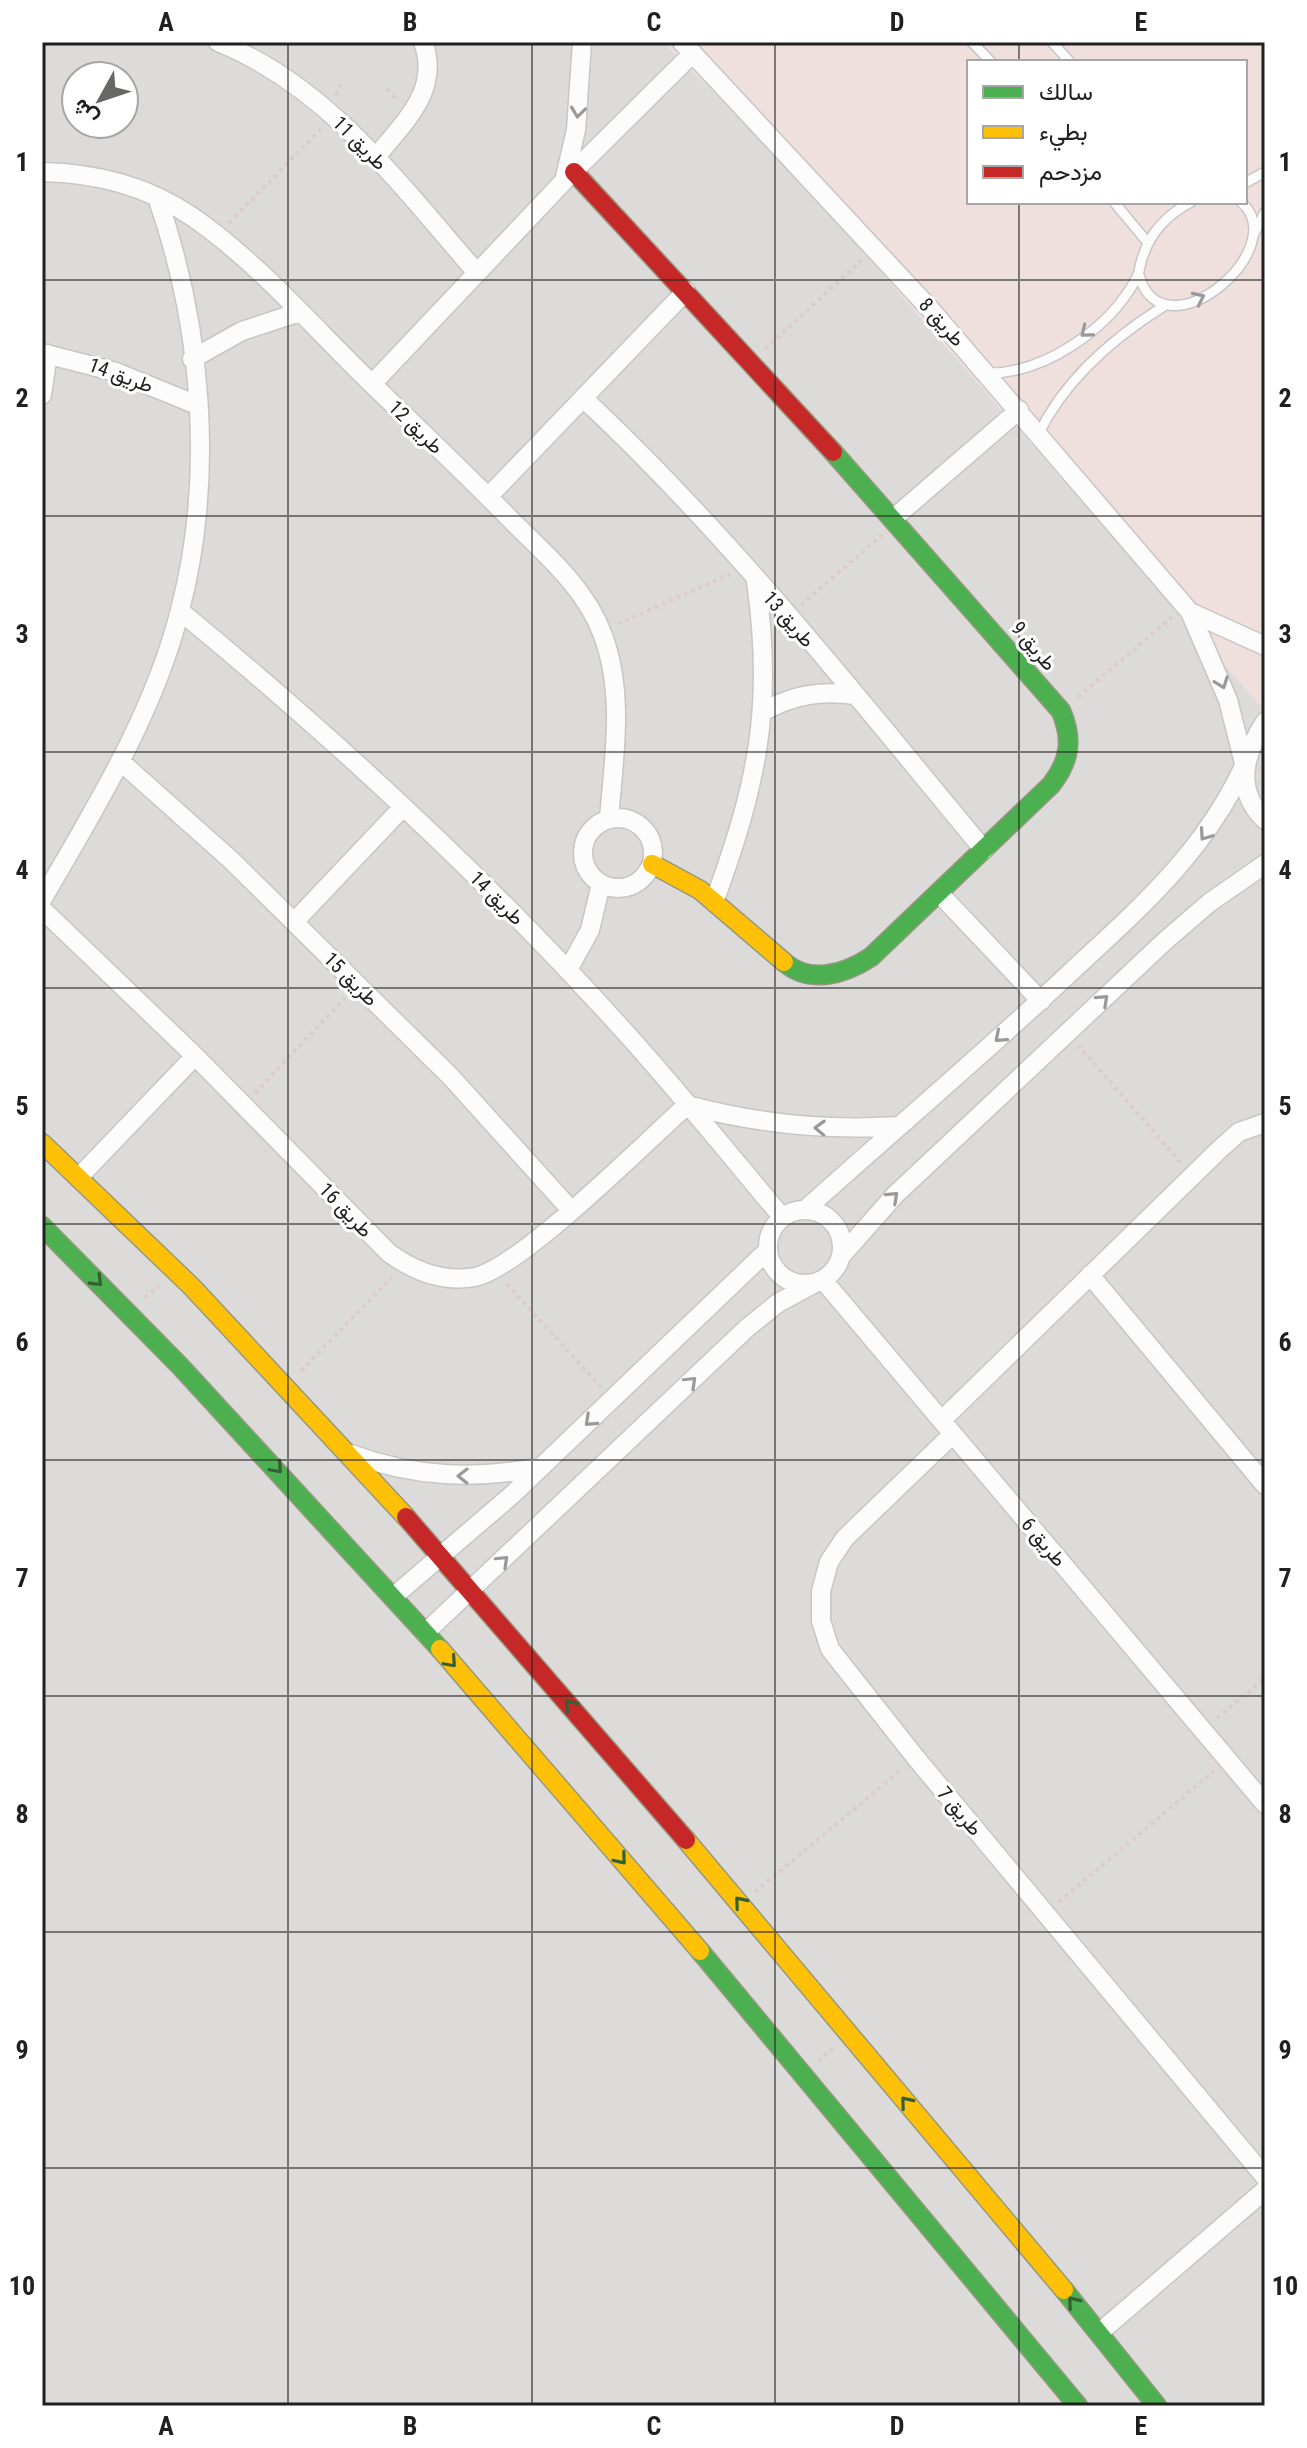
<svg xmlns="http://www.w3.org/2000/svg" width="1307" height="2448" font-family="'Roboto Condensed',Vazirmatn,sans-serif">
  <style>
    .residential { fill: #dddbd9; fill-rule: evenodd }
    .commercial { fill: #f0e0dd; fill-rule: evenodd }
    .lines { fill: none; stroke-linecap: round; stroke-linejoin: round }
    .lane-casing { stroke: #c7c6c4; stroke-width: 12 }
    .street-casing { stroke: #c7c6c4; stroke-width: 21 }
    .fast-casing { stroke: #97987f; stroke-width: 21 }
    .slow-casing { stroke: #97987f; stroke-width: 21 }
    .jam-casing { stroke: #97987f; stroke-width: 21 }
    .path { stroke: #dccdca; stroke-width: 4; stroke-dasharray: 4 4; stroke-linecap: butt }
    .lane { stroke: #fcfcfc; stroke-width: 9 }
    .street { stroke: #fcfcfc; stroke-width: 18 }
    .fast { stroke: #4caf50; stroke-width: 18 }
    .slow { stroke: #ffc107; stroke-width: 18 }
    .jam { stroke: #c62828; stroke-width: 18 }
    .oneway { stroke: #999 }
    .oneway2 { stroke: #346036 }
    .grid { fill: none; stroke: #202020; stroke-width: 2; stroke-opacity: 0.55 }
    .labels { text-anchor: middle; dominant-baseline: central; stroke-width: 6; stroke-linejoin: round; paint-order: stroke }
    .street-label { font-size: 20px; fill: #202020; stroke: #fff }
    .neatline { fill: none; stroke: #202020; stroke-width: 3 }
    .grid-label { font-size: 26px; text-anchor: middle; font-weight: bold; fill: #202020 }
  </style>
  <rect width="100%" height="100%" fill="#eeece8"/>
  <path class="residential" d="M 42,42 L 1265,42 L 1265,2406 L 42,2406 ZM 969,62 L 1245,62 L 1245,202 L 969,202 ZM 76,76 L 124,76 L 124,124 L 76,124 Z"/>
  <path class="commercial" d="M 663,42 L 1265,42 L 1265,711 L 784,162 ZM 969,62 L 1245,62 L 1245,202 L 969,202 Z"/>
  <g class="lines">
    <defs>
      <path id="lane" d="M 972,42 L 991,62
        M 1052,42 L 1070,62
        M 1245,183 L 1265,172
        M 1114,202 L 1148,243
        M 1255,232 L 1265,212
        M 1139,275 C 1162,359 1295,248 1241,202
        M 987,373 C 1044,374 1109,329 1136,279 C 1140,272 1140,263 1143,256 C 1151,231 1168,214 1191,202
        M 1039,433 C 1066,378 1113,338 1164,306"/>
      <path id="street" d="M 218,42 C 328,86 401,186 477,273
        M 682,42 L 931,310 L 1190,612 L 1228,700 L 1244,763
        M 376,157 C 404,122 441,90 423,42
        M 42,172 C 95,173 147,186 191,216 C 256,260 316,330 373,385 C 421,431 469,477 516,525 C 548,556 586,590 602,633 C 625,692 614,757 609,818
        M 564,181 L 576,130 L 582,42
        M 42,353 L 116,372 L 197,405
        M 192,359 L 242,331 L 297,313
        M 372,384 L 564,181 L 693,53
        M 42,395 L 48,354
        M 583,398 C 730,535 856,696 984,850
        M 488,497 L 686,291
        M 895,517 L 1019,410
        M 180,611 C 338,741 488,880 625,1032 C 679,1092 730,1155 782,1217
        M 1190,612 L 1265,646
        M 764,711 C 794,695 821,690 855,695
        M 1265,722 C 1244,754 1234,790 1265,820
        M 120,761 L 231,860 L 451,1077 L 570,1209
        M583 853a35 35 0 1 1 70 0a35 35 0 1 1-70 0Z
        M 939,893 L 1041,1001
        M 42,900 C 95,808 154,714 180,610 C 215,476 202,326 157,197
        M 714,902 C 757,785 774,707 756,582
        M 42,909 L 195,1056 L 389,1253 C 414,1271 443,1283 475,1277 C 520,1268 647,1141 687,1105 C 758,1124 825,1131 898,1126
        M 294,922 L 403,807
        M 568,970 L 590,930 L 601,884
        M 79,1177 L 195,1056
        M 806,1209 C 895,1129 986,1052 1073,970 C 1140,908 1204,852 1243,768
        M768 1247a37 37 0 1 1 74 0a37 37 0 1 1-74 0Z
        M 842,1255 L 895,1195 L 1165,941 L 1209,903 L 1265,864
        M 1090,1275 L 1265,1485
        M 823,1280 L 1265,1804
        M 942,1420 L 1221,1148 L 1239,1132 L 1265,1123
        M 953,1434 L 845,1538 L 829,1562 L 821,1591 L 821,1621 L 830,1649 L 916,1758 L 1265,2177
        M 351,1454 C 414,1477 474,1480 540,1467
        M 393,1597 L 513,1494 L 767,1251
        M 425,1633 L 747,1328 L 778,1303 L 815,1283
        M 1099,2333 L 1265,2190"/>
      <path id="fast" d="M 784,962 C 810,985 845,974 871,957 L 1051,785 C 1070,761 1073,739 1061,711 L 833,452
        M 42,1226 L 180,1366 L 440,1649
        M 700,1951 L 1078,2406
        M 1064,2290 L 1157,2406"/>
      <path id="slow" d="M 652,864 L 700,890 L 784,962
        M 42,1143 L 192,1287 L 406,1517
        M 440,1649 L 700,1951
        M 686,1840 L 1064,2290"/>
      <path id="jam" d="M 574,172 L 833,452
        M 406,1517 L 686,1840"/>
    </defs>
    <use href="#lane" class="lane-casing"/>
    <use href="#street" class="street-casing"/>
    <use href="#fast" class="fast-casing"/>
    <use href="#slow" class="slow-casing"/>
    <use href="#jam" class="jam-casing"/>
    <path class="path" d="M 387,89 L 398,101
      M 336,95 L 343,80
      M 229,223 L 321,129
      M 765,349 L 862,260
      M 801,605 L 882,535
      M 618,624 L 730,574
      M 1078,697 L 1172,617
      M 1078,1045 L 1180,1162
      M 255,1093 L 345,998
      M 507,1284 L 601,1387
      M 145,1298 L 159,1285
      M 301,1371 L 392,1277
      M 1217,1718 L 1265,1678
      M 755,1892 L 902,1769
      M 1059,1902 L 1214,1771
      M 818,2061 L 836,2046"/>
    <use href="#lane" class="lane"/>
    <use href="#street" class="street"/>
    <use href="#fast" class="fast"/>
    <use href="#slow" class="slow"/>
    <use href="#jam" class="jam"/>
  </g>
  <defs><path id="oneway-chevron" d="M-2-3.5L2.5 0L-2 3.5" fill="none" stroke-width="1.6" stroke-linecap="round" stroke-linejoin="round" transform="scale(2)"/></defs>
  <g class="oneway">
    <use href="#oneway-chevron" transform="translate(578 112) rotate(97)"/>
    <use href="#oneway-chevron" transform="translate(1199 298) rotate(-25)"/>
    <use href="#oneway-chevron" transform="translate(1086 332) rotate(141)"/>
    <use href="#oneway-chevron" transform="translate(1222 683) rotate(70)"/>
    <use href="#oneway-chevron" transform="translate(1205 835) rotate(125)"/>
    <use href="#oneway-chevron" transform="translate(1103 1000) rotate(-43)"/>
    <use href="#oneway-chevron" transform="translate(1000 1037) rotate(139)"/>
    <use href="#oneway-chevron" transform="translate(820 1128) rotate(-178)"/>
    <use href="#oneway-chevron" transform="translate(893 1197) rotate(-43)"/>
    <use href="#oneway-chevron" transform="translate(691 1382) rotate(-44)"/>
    <use href="#oneway-chevron" transform="translate(590 1421) rotate(137)"/>
    <use href="#oneway-chevron" transform="translate(463 1476) rotate(-179)"/>
    <use href="#oneway-chevron" transform="translate(503 1561) rotate(-44)"/>
  </g>
  <g class="oneway2">
    <use href="#oneway-chevron" transform="translate(97 1281) rotate(45)"/>
    <use href="#oneway-chevron" transform="translate(277 1468) rotate(48)"/>
    <use href="#oneway-chevron" transform="translate(451 1662) rotate(48)"/>
    <use href="#oneway-chevron" transform="translate(570 1705) rotate(-131)"/>
    <use href="#oneway-chevron" transform="translate(621 1859) rotate(50)"/>
    <use href="#oneway-chevron" transform="translate(740 1902) rotate(-130)"/>
    <use href="#oneway-chevron" transform="translate(906 2102) rotate(-130)"/>
    <use href="#oneway-chevron" transform="translate(1073 2302) rotate(-130)"/>
  </g>
  <path class="grid" d="M 288,42 L 288,2406M 532,42 L 532,2406M 775,42 L 775,2406M 1019,42 L 1019,62M 1019,202 L 1019,2406M 42,280 L 1265,280M 42,516 L 1265,516M 42,752 L 1265,752M 42,988 L 1265,988M 42,1224 L 1265,1224M 42,1460 L 1265,1460M 42,1696 L 1265,1696M 42,1932 L 1265,1932M 42,2168 L 1265,2168"/>
  <g class="labels">
    <g class="street-label">
      <text transform="translate(360 143) rotate(45)">طريق 11</text>
      <text transform="translate(942 322) rotate(48)">طريق 8</text>
      <text transform="translate(121 375) rotate(20)">طريق 14</text>
      <text transform="translate(416 427) rotate(44)">طريق 12</text>
      <text transform="translate(789 619) rotate(49)">طريق 13</text>
      <text transform="translate(1034 646) rotate(50)">طريق 9</text>
      <text transform="translate(497 898) rotate(45)">طريق 14</text>
      <text transform="translate(351 979) rotate(45)">طريق 15</text>
      <text transform="translate(346 1210) rotate(46)">طريق 16</text>
      <text transform="translate(1044 1542) rotate(50)">طريق 6</text>
      <text transform="translate(960 1811) rotate(50)">طريق 7</text>
    </g>
  </g>
  <rect width="1307" height="2448" fill="none" stroke="#ffffff" stroke-width="88"/>
  <rect x="967" y="60" width="280" height="144" fill="#ffffff" stroke="#a6a6a6" stroke-width="2"/>
  <rect x="983" y="86" width="40" height="12" fill="#4caf50" stroke="#a6a6a6" stroke-width="2"/>
  <text x="1039" y="100" font-size="24" fill="#202020">سالك</text>
  <rect x="983" y="126" width="40" height="12" fill="#ffc107" stroke="#a6a6a6" stroke-width="2"/>
  <text x="1039" y="140" font-size="24" fill="#202020">بطيء</text>
  <rect x="983" y="166" width="40" height="12" fill="#c62828" stroke="#a6a6a6" stroke-width="2"/>
  <text x="1039" y="180" font-size="24" fill="#202020">مزدحم</text>
  <g transform="translate(100 100) rotate(230)"><circle r="38" fill="#ffffff" stroke="#a6a6a6" stroke-width="2"/>
  <path d="M0-6L14 30L0 20L-14 30Z" fill="#686766"/>
  <text y="-12" font-size="22" font-weight="bold" text-anchor="middle" fill="#202020">ش</text>
  </g>
  <rect x="44" y="44" width="1219" height="2360" class="neatline"/>
  <g class="grid-label">
    <text x="166" y="31">A</text>
    <text x="410" y="31">B</text>
    <text x="654" y="31">C</text>
    <text x="897" y="31">D</text>
    <text x="1141" y="31">E</text>
    <text x="22" y="171">1</text>
    <text x="1285" y="171">1</text>
    <text x="22" y="407">2</text>
    <text x="1285" y="407">2</text>
    <text x="22" y="643">3</text>
    <text x="1285" y="643">3</text>
    <text x="22" y="879">4</text>
    <text x="1285" y="879">4</text>
    <text x="22" y="1115">5</text>
    <text x="1285" y="1115">5</text>
    <text x="22" y="1351">6</text>
    <text x="1285" y="1351">6</text>
    <text x="22" y="1587">7</text>
    <text x="1285" y="1587">7</text>
    <text x="22" y="1823">8</text>
    <text x="1285" y="1823">8</text>
    <text x="22" y="2059">9</text>
    <text x="1285" y="2059">9</text>
    <text x="22" y="2295">10</text>
    <text x="1285" y="2295">10</text>
    <text x="166" y="2435">A</text>
    <text x="410" y="2435">B</text>
    <text x="654" y="2435">C</text>
    <text x="897" y="2435">D</text>
    <text x="1141" y="2435">E</text>
  </g>
</svg>
